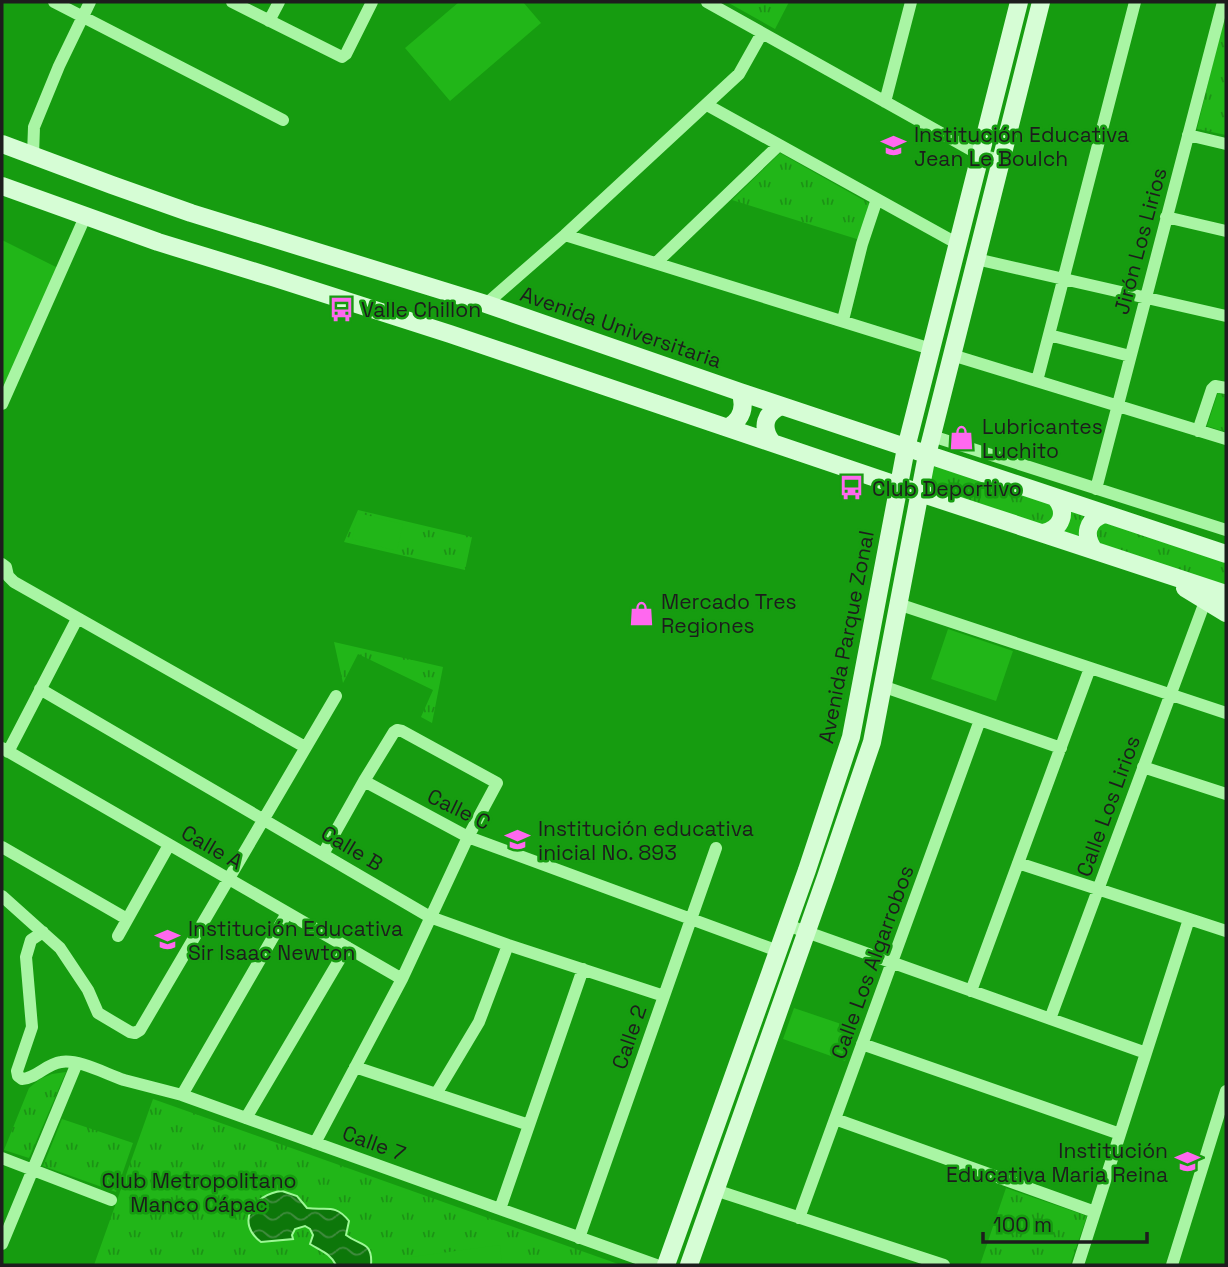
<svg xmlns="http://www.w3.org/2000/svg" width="1228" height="1267" font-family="'Space Grotesk',sans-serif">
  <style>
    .park { fill: url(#park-tufts) }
    .pitch { fill: #21b618 }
    .water { fill: url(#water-waves); stroke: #9df896; stroke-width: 2 }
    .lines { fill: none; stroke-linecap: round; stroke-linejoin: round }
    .street { stroke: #a9f5a4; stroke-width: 12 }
    .secondary { stroke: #d6fdd5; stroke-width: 18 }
    .labels { text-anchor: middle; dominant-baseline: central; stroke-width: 5; stroke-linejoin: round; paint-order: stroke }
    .poi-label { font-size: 21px; fill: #1d1d1d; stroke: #169c10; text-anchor: start }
    .street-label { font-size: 21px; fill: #1d1d1d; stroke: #169c10 }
    .park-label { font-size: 21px; fill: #1b1d1a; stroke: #169c10 }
  </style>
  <defs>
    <pattern id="park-tufts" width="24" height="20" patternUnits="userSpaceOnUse" patternTransform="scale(1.75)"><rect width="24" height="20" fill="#21b618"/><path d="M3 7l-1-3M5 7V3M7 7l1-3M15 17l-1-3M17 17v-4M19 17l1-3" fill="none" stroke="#1c9315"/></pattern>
    <pattern id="water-waves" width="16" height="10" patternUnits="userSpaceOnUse" patternTransform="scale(1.75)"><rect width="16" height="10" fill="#0d770a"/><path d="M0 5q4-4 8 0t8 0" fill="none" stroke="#418b3f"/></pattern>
  </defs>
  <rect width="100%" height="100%" fill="#169c10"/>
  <path class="park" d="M 727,2 L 789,2 L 775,29 Z
    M 1226,9 L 1226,135 L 1197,129 Z
    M 780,153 L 872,205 L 860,240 L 732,200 Z
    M 1218,392 L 1226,394 L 1226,432 L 1207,426 Z
    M 932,463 L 1226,559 L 1226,589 L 926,490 Z
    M 358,510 L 472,537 L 465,570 L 344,542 Z
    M 334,642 L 443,667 L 432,723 L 421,717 L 433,690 L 358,654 L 343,683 Z
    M 66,1072 L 29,1158 L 4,1150 L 29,1088 L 40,1079 L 52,1074 Z
    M 153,1099 L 621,1265 L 94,1265 Z
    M 62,1119 L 133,1143 L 116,1192 L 43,1166 Z
    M 1006,1188 L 1087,1216 L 1070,1265 L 980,1265 Z"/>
  <path class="pitch" d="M 459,2 L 523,2 L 541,23 L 450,101 L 405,48 Z
    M 2,240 L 60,269 L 2,389 Z
    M 358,513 L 403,524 L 397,551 L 352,539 Z
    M 948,629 L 1013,651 L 996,701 L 931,679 Z
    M 794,1008 L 856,1029 L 845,1061 L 783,1039 Z
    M 500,1245 L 502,1265 L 412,1265 L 411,1257 Z"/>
  <path class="water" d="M 282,1191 L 297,1196 L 307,1208 C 326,1211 335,1203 349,1221 L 346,1235 C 360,1246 373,1241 371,1265 L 336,1265 C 330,1253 321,1251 310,1244 L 313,1235 L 310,1229 L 305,1226 L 295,1229 L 292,1235 L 293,1239 L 261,1242 C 235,1223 253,1194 282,1191 Z"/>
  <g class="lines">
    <path class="street" d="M 54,2 L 283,120
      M 232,2 L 342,57 L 346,54 L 372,2
      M 707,2 L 966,147 L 980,155 L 1001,160
      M 269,21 L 279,2
      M 885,102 L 911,2
      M 707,105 L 958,244
      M 1188,135 L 1226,144
      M 33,155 L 34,127 L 59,66 L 90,2
      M 1166,217 L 1226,231
      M 565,235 L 931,349
      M 976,259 L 1226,316
      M 657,262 L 779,145
      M 486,304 L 565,235 L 739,74 L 762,33
      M 843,320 L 862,244 L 877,199
      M 1049,335 L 1130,356
      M 952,355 L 1226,439
      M 1037,381 L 1135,2
      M 2,404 L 85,217
      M 1198,431 L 1212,389 L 1215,386 L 1226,388
      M 932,436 L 1226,530
      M 1096,489 L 1223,2
      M 2,564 L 6,567 L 8,576 L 14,582 L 305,747
      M 898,604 L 1226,713
      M 882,686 L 1061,748
      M 40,689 L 430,917 L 508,945 L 664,996
      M 2,748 L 402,979
      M 8,752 L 77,619
      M 1143,767 L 1226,794
      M 364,781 L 468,837 L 778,951
      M 2,847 L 127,919
      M 1018,863 L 1226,931
      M 2,896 L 60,948 L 88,990 L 98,1013 L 130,1032 L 135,1033 L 140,1030 L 336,696
      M 787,925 L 1146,1053
      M 43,932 L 31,940 L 26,957 L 32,1027 L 17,1071 L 18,1076 L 22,1079 C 37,1078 46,1064 61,1062 C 79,1059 106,1074 124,1080 C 143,1085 163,1090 182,1095 L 656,1265
      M 118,936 L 169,845
      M 971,991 L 1090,668
      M 1050,1019 L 1203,607
      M 862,1044 L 1120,1134
      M 355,1067 L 529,1125
      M 436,1094 L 479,1022 L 508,945
      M 182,1095 L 287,913
      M 246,1118 L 347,947
      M 835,1119 L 1095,1212
      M 315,1143 L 402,979 L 468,837 L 497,783 L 402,731 L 397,730 L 394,732 L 364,781 L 323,854
      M 2,1158 L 111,1200
      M 715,1190 L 944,1265
      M 500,1209 L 583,969
      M 799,1218 L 980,720
      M 579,1238 L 716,848
      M 2,1244 L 77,1063
      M 1078,1265 L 1189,919
      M 1172,1265 L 1226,1091"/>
    <path class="secondary" d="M 2,144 L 112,185 L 191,213 L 486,304 L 740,392 L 1226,554
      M 2,186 L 158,242 L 272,277 L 450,334 L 920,493 L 1226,594
      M 729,427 C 742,419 746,407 740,392
      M 771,441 C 761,427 765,413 781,406
      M 1043,533 C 1062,529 1068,512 1055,497
      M 1094,550 C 1083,535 1087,520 1104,514
      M 1185,588 L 1226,613
      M 666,1265 L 807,870 L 851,737 L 906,448 L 1019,2
      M 689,1265 L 826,877 L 872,742 L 927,455 L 1041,2"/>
  </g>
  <defs>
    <symbol id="school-bare" viewBox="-9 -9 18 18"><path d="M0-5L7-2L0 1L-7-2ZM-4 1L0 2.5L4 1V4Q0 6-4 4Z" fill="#ff68ef" stroke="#169c10" stroke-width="2.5" paint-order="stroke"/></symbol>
    <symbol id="bus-bare" viewBox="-9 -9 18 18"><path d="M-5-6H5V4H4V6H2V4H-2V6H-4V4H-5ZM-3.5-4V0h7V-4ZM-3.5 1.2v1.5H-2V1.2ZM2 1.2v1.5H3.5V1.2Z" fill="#ff68ef" stroke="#169c10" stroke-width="2.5" paint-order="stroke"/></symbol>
    <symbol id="shop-bare" viewBox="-9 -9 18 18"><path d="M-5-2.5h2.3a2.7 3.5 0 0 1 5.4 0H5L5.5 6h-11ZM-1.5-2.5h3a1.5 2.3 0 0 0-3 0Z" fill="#ff68ef" stroke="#169c10" stroke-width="2.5" paint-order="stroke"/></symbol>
  </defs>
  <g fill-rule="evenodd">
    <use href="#school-bare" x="876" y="128" width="35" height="35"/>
    <use href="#bus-bare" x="324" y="292" width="35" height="35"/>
    <use href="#shop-bare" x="944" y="420" width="35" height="35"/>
    <use href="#bus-bare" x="834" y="470" width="35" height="35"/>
    <use href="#shop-bare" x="624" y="596" width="35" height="35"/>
    <use href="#school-bare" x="500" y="822" width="35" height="35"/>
    <use href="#school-bare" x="150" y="922" width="35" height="35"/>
    <use href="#school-bare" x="1170" y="1144" width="35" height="35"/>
  </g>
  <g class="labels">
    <g class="poi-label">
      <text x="914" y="134">Institución Educativa<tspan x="914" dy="24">Jean Le Boulch</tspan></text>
      <text x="361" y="309">Valle Chillon</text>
      <text x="982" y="426">Lubricantes<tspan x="982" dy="24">Luchito</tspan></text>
      <text x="872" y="488">Club Deportivo</text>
      <text x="661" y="601">Mercado Tres<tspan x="661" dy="24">Regiones</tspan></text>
      <text x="538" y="828">Institución educativa<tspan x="538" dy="24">inicial No. 893</tspan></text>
      <text x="188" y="928">Institución Educativa<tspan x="188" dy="24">Sir Isaac Newton</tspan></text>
      <text x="1168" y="1150" text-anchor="end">Institución<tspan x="1168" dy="24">Educativa Maria Reina</tspan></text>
    </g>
    <g class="street-label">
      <text transform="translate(1140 241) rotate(-75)">Jirón Los Lirios</text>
      <text transform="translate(621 327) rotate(19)">Avenida Universitaria</text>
      <text transform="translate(846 637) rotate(-79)">Avenida Parque Zonal</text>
      <text transform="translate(1108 806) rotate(-70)">Calle Los Lirios</text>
      <text transform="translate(459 809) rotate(26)">Calle C</text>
      <text transform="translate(212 847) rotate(30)">Calle A</text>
      <text transform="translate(352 848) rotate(31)">Calle B</text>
      <text transform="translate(872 962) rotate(-70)">Calle Los Algarrobos</text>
      <text transform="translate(629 1037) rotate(-71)">Calle 2</text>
      <text transform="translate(374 1143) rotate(20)">Calle 7</text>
    </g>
    <g class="park-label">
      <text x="199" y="1180">Club Metropolitano<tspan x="199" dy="24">Manco Cápac</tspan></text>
    </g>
  </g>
  <rect width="1228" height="1267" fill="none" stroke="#1d1d1d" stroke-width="7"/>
  <path d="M983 1232v10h164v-10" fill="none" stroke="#1d1d1d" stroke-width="3.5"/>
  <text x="993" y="1232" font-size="21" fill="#1d1d1d" stroke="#169c10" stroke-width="5" paint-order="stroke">100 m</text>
</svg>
